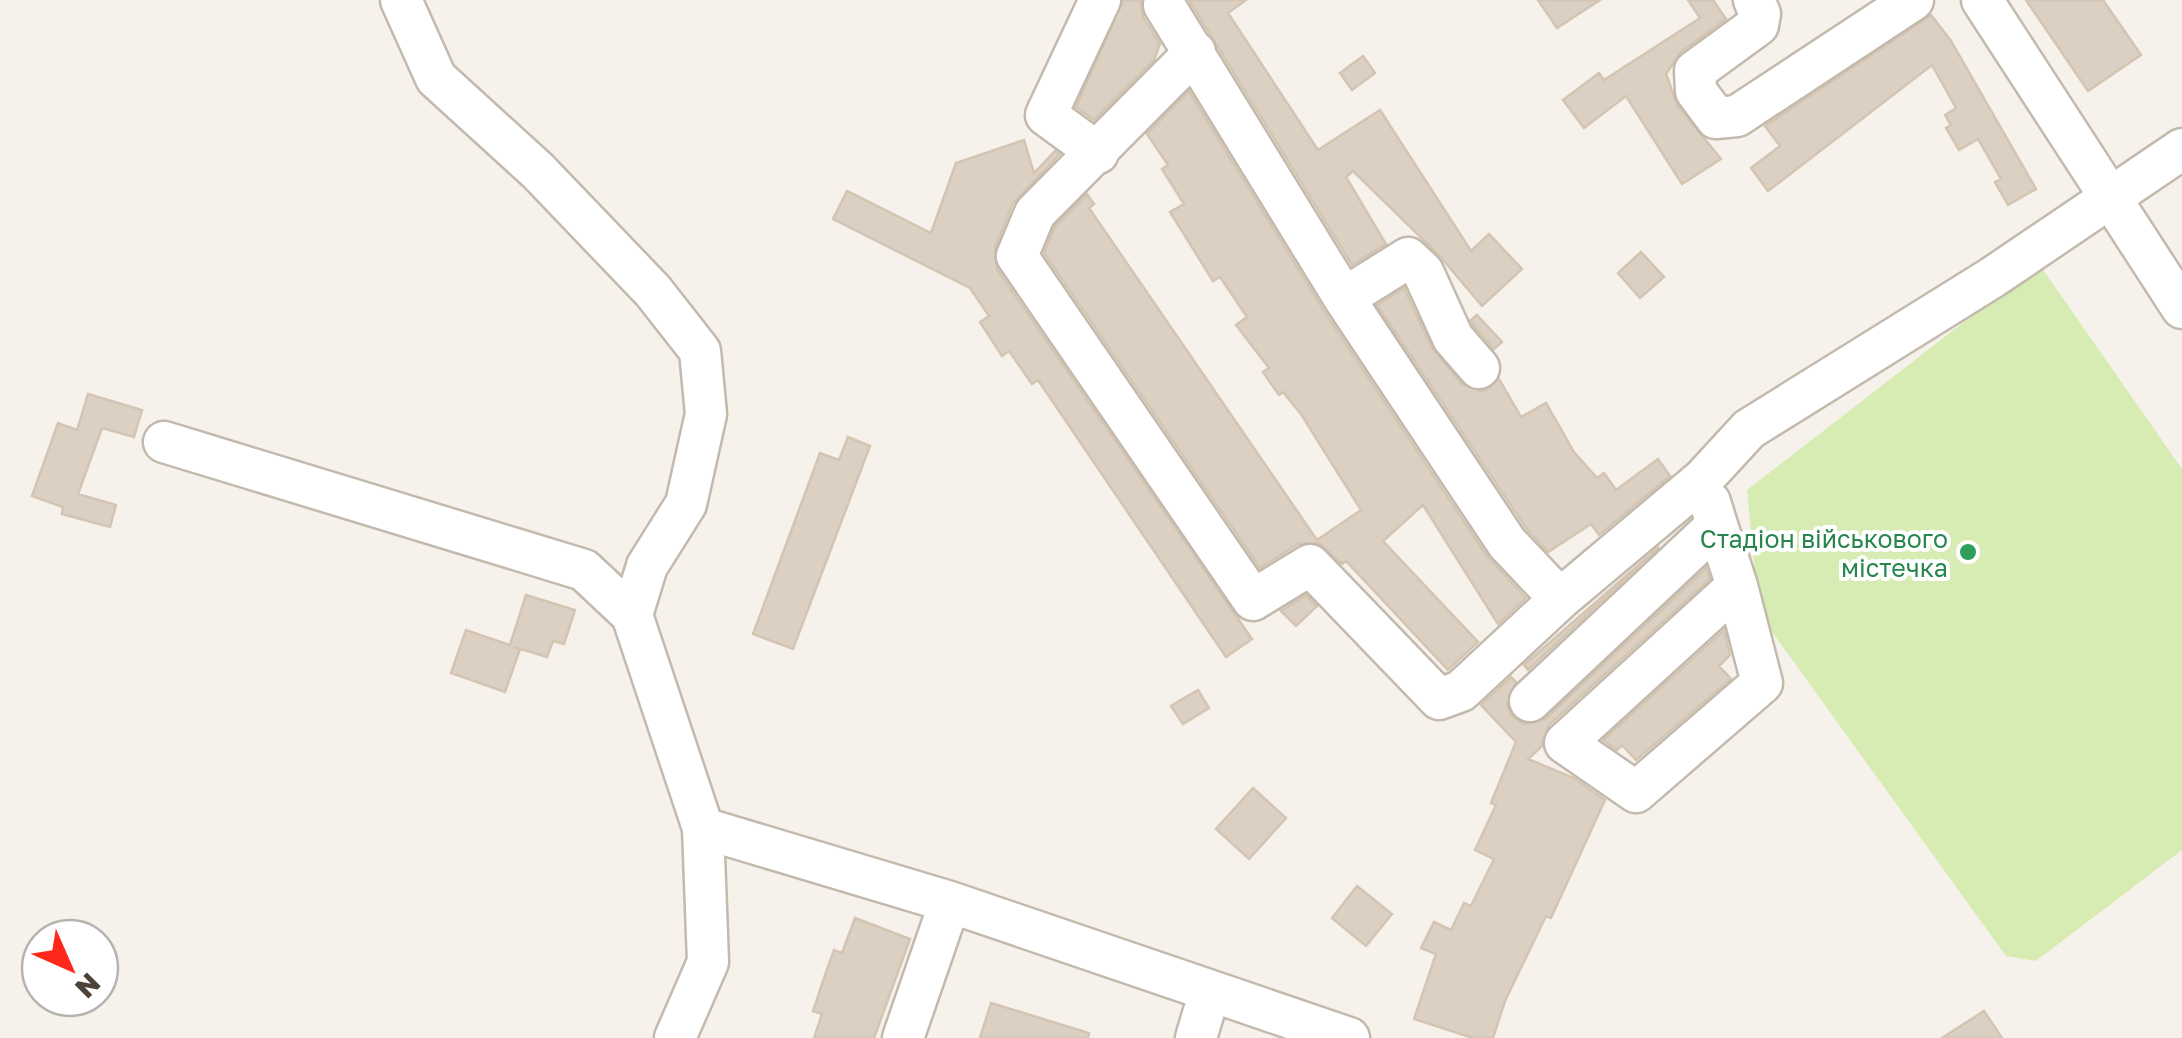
<svg xmlns="http://www.w3.org/2000/svg" width="2182" height="1038" font-family="'Golos Text',sans-serif">
  <style>
    .green { fill: #d7ecb2 }
    .building { fill: #dcd0c3; stroke: #d4c4b2; stroke-width: 2.5 }
    .lines { fill: none; stroke-linecap: round; stroke-linejoin: round }
    .minor-casing { stroke: #c3b9ad; stroke-width: 45 }
    .minor { stroke: #fff; stroke-width: 40 }
    .leisure-dot { fill: #2e9e5b; stroke: #fff; stroke-width: 4 }
    .labels { text-anchor: middle; dominant-baseline: central; stroke-width: 8; stroke-linejoin: round; paint-order: stroke }
    .leisure-label { font-size: 25px; fill: #27864d; stroke: #fff; text-anchor: end }
  </style>
  <rect width="100%" height="100%" fill="#f6f2eb"/>
  <path class="green" d="M 2039,264 L 2182,469 L 2182,850 L 2036,961 L 2006,956 L 1759,614 L 1747,490 Z"/>
  <path class="building" d="M 1123,0 L 1141,0 L 1143,17 L 1160,44 L 1154,60 L 1094,120 L 1076,107 Z
    M 1189,0 L 1246,0 L 1228,13 L 1318,150 L 1380,110 L 1471,251 L 1489,234 L 1522,269 L 1482,306 L 1439,255 L 1353,171 L 1346,177 L 1386,244 L 1352,265 Z
    M 1538,0 L 1600,0 L 1557,28 Z
    M 1688,0 L 1713,0 L 1726,19 L 1681,52 L 1666,74 L 1677,105 L 1721,159 L 1682,184 L 1626,96 L 1584,128 L 1563,100 L 1599,73 L 1604,80 L 1700,18 Z
    M 2026,0 L 2103,0 L 2141,55 L 2088,91 Z
    M 1931,15 L 1951,41 L 2036,189 L 2008,205 L 1995,182 L 2001,179 L 1978,139 L 1959,150 L 1946,128 L 1951,125 L 1945,115 L 1956,108 L 1932,65 L 1768,191 L 1751,168 L 1780,146 L 1765,126 Z
    M 1363,56 L 1375,73 L 1352,90 L 1340,73 Z
    M 1189,91 L 1324,311 L 1487,556 L 1526,598 L 1498,624 L 1423,505 L 1383,541 L 1478,642 L 1448,670 L 1346,561 L 1342,564 L 1319,543 L 1298,544 L 1260,568 L 1044,253 L 1055,226 L 1087,194 L 1094,204 L 1089,208 L 1317,540 L 1361,510 L 1301,414 L 1283,392 L 1279,395 L 1263,372 L 1269,368 L 1236,325 L 1247,317 L 1220,277 L 1213,281 L 1170,212 L 1184,204 L 1162,169 L 1168,165 L 1147,134 Z
    M 1024,140 L 1034,173 L 1055,151 L 1060,154 L 1013,203 L 995,248 L 997,269 L 1252,639 L 1226,657 L 1038,380 L 1032,384 L 1009,351 L 1002,356 L 980,322 L 989,316 L 970,288 L 833,219 L 847,191 L 931,233 L 956,163 Z
    M 1641,252 L 1664,277 L 1640,298 L 1618,273 Z
    M 1404,288 L 1432,348 L 1462,384 L 1483,391 L 1499,379 L 1521,417 L 1546,403 L 1574,452 L 1597,478 L 1604,473 L 1616,490 L 1658,459 L 1670,476 L 1599,535 L 1591,524 L 1548,552 L 1526,528 L 1377,305 Z
    M 1477,315 L 1502,342 L 1494,349 L 1473,325 L 1471,320 Z
    M 88,394 L 142,410 L 134,437 L 102,428 L 78,494 L 116,505 L 110,527 L 62,514 L 63,507 L 32,496 L 58,423 L 77,430 Z
    M 848,437 L 870,446 L 793,649 L 753,634 L 820,453 L 839,460 Z
    M 1659,547 L 1528,670 L 1524,665 Z
    M 1706,568 L 1710,579 L 1549,725 L 1542,746 L 1528,759 L 1574,778 L 1605,800 L 1551,918 L 1546,916 L 1505,1001 L 1493,1038 L 1473,1038 L 1414,1019 L 1436,954 L 1421,948 L 1434,922 L 1451,930 L 1464,903 L 1471,906 L 1494,859 L 1475,850 L 1496,805 L 1491,803 L 1516,742 L 1481,705 L 1511,677 L 1516,682 L 1507,705 L 1512,716 L 1524,724 L 1545,719 Z
    M 526,595 L 575,610 L 564,644 L 553,641 L 547,657 L 514,647 L 520,649 L 505,692 L 451,673 L 466,630 L 510,645 Z
    M 1306,595 L 1317,606 L 1296,626 L 1281,611 Z
    M 1724,630 L 1730,655 L 1719,666 L 1731,679 L 1636,760 L 1622,745 L 1617,750 L 1603,740 Z
    M 1198,690 L 1209,708 L 1183,724 L 1171,706 Z
    M 1253,788 L 1286,818 L 1249,859 L 1216,829 Z
    M 1357,886 L 1392,914 L 1366,946 L 1332,918 Z
    M 855,918 L 910,939 L 874,1038 L 814,1038 L 822,1014 L 813,1011 L 825,975 L 834,950 L 842,953 Z
    M 991,1003 L 1089,1033 L 1088,1038 L 980,1038 Z
    M 1984,1011 L 2002,1038 L 1942,1038 Z"/>
  <g class="lines">
    <defs>
      <path id="minor" d="M 401,0 L 436,78 L 538,171 L 653,291 L 700,351 L 706,414 L 686,504 L 647,566 L 632,615
        M 1754,0 L 1760,14 L 1758,25 L 1695,71 L 1696,91 L 1716,118 L 1737,116 L 1913,0
        M 1982,0 L 2182,308
        M 1164,5 L 1344,298
        M 1195,52 L 1035,213 L 1017,256 L 1253,600 L 1310,565 L 1439,699 L 1461,691 L 1560,599 L 1507,543 L 1344,298 L 1408,258 L 1423,272 L 1453,338 L 1479,368
        M 1098,153 L 1046,115 L 1100,0
        M 164,442 L 584,570 L 632,615 L 703,828 L 708,962 L 675,1038
        M 1717,525 L 1737,586 L 1565,743 L 1636,792 L 1762,683 L 1737,586
        M 1560,599 L 1703,479 L 1749,429 L 1993,277 L 2182,149
        M 1530,701 L 1717,525 L 1710,502
        M 703,828 L 950,902 L 1349,1038
        M 903,1038 L 950,902
        M 1196,1038 L 1210,991"/>
    </defs>
    <use href="#minor" class="minor-casing"/>
    <use href="#minor" class="minor"/>
  </g>
  <circle class="leisure-dot" cx="1968" cy="552" r="10"/>
  <g class="labels">
    <g class="leisure-label">
      <text x="1948" y="538">Стадіон військового<tspan x="1948" dy="29">містечка</tspan></text>
    </g>
  </g>
  <g transform="translate(70 968) rotate(135)"><circle r="48" fill="#ffffff" stroke="#b7b3af" stroke-width="2.5"/>
  <path d="M0-8L18 38L0 25L-18 38Z" fill="#ff281a"/>
  <text y="-15" font-size="28" font-weight="bold" text-anchor="middle" fill="#4c4238">N</text>
  </g>
</svg>
